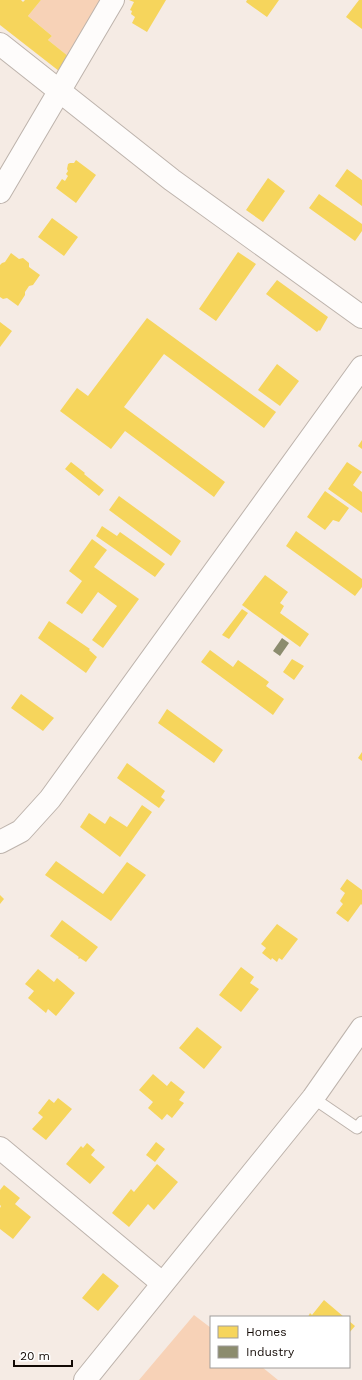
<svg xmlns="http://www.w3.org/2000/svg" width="362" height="1380" font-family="'Work Sans',sans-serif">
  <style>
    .green { fill: #f7d2b7 }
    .homes { fill: #f6d55c }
    .industry { fill: #8c8c6e }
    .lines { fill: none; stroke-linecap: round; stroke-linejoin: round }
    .lane-casing { stroke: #bdb3ac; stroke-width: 13 }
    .street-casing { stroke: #bdb3ac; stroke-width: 24 }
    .secondary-casing { stroke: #bdb3ac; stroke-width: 24 }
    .lane { stroke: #fefcfb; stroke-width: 11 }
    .street { stroke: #fefcfb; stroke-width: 22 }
    .secondary { stroke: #fefcfb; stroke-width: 22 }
  </style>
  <rect width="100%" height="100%" fill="#f5ebe4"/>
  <path class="green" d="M 41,0 L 101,0 L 68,56 L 48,40 L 52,36 L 28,16 Z
    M 194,1315 L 211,1328 L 211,1367 L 262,1367 L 278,1380 L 139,1380 Z"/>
  <path class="homes" d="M 0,0 L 21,0 L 23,2 L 25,0 L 41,0 L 28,16 L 52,36 L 48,40 L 68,56 L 59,71 L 0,25 Z
    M 129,0 L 166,0 L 147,32 L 132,23 L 135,17 L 131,14 L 132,11 L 130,10 L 134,2 Z
    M 247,0 L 279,0 L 267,17 L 246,2 Z
    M 359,0 L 362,0 L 362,29 L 346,17 Z
    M 76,160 L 96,175 L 76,203 L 56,188 L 62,179 L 65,181 L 68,176 L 66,174 L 68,171 L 67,169 L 68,164 L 70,163 L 74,163 Z
    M 347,169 L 362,180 L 362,206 L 335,186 Z
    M 268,178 L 285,191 L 263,222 L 246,210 Z
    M 319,194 L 362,224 L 362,231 L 355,241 L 309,208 Z
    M 52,218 L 78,237 L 64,256 L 38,237 Z
    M 238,252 L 256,264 L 216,321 L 199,309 Z
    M 11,253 L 19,259 L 23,258 L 29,263 L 29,267 L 40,275 L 33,285 L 29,286 L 25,292 L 25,295 L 18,306 L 7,298 L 3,299 L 0,297 L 0,265 L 2,263 L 5,262 Z
    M 277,280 L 328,317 L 320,331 L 319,330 L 317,332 L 266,294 Z
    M 147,318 L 276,412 L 264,428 L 164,354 L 124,407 L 225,482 L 214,497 L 125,431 L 111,449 L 60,411 L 77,388 L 88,396 Z
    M 0,322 L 12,331 L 0,347 Z
    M 277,364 L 299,381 L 280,406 L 258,390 Z
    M 362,440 L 362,449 L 358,446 Z
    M 71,462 L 85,473 L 84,474 L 104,490 L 99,496 L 65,469 Z
    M 347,462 L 362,472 L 353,485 L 362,492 L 362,513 L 328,489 Z
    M 325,491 L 349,508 L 339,522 L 333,520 L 325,530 L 307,517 Z
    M 119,496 L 181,541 L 171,556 L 109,510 Z
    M 102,526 L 117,536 L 120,532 L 165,564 L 155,577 L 96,536 Z
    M 296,531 L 362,579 L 362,587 L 355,596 L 286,546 Z
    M 92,539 L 107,550 L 94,567 L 139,599 L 103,648 L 92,640 L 117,606 L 98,592 L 82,614 L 66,603 L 82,581 L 69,571 Z
    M 265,575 L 288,592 L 280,603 L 284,606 L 280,613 L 309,634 L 300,647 L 242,605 Z
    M 242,609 L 248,613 L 229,639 L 222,635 Z
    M 49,621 L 90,649 L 89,650 L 97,657 L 86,673 L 38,638 Z
    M 210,650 L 233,667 L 238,660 L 269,682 L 266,686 L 284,699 L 273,715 L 201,662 Z
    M 292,659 L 304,666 L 294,680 L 283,672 Z
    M 21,694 L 54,718 L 43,731 L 11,708 Z
    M 167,709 L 223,750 L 214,763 L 158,723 Z
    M 362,752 L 362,761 L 358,758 Z
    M 127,763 L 165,791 L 161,797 L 165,800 L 159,808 L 117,778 Z
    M 142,805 L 152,812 L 120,857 L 80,827 L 89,813 L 105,824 L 110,816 L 127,827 Z
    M 56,861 L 103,894 L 127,862 L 146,875 L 111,921 L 45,875 Z
    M 347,879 L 362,890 L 362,905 L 361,904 L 348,922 L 336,913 L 343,904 L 340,901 L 345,893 L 340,889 Z
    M 0,895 L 4,899 L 0,904 Z
    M 62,920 L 98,947 L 86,962 L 80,958 L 79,959 L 78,958 L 79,957 L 50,936 Z
    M 277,924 L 298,939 L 282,960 L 279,958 L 277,962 L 272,958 L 271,960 L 262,953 L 266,948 L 261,944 Z
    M 241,967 L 254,977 L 250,983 L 259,989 L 241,1012 L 219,995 Z
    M 38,969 L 54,982 L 57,978 L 75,993 L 56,1016 L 48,1009 L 46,1013 L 28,998 L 34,991 L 25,984 Z
    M 197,1027 L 222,1047 L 204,1069 L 179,1048 Z
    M 153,1074 L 167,1086 L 171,1081 L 185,1092 L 179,1100 L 184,1103 L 172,1118 L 167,1114 L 162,1120 L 148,1108 L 153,1102 L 139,1090 Z
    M 58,1098 L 72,1109 L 46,1140 L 32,1129 L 43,1117 L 38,1113 L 49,1099 L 54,1103 Z
    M 156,1142 L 165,1149 L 155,1162 L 146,1155 Z
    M 87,1143 L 95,1150 L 91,1155 L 105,1167 L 90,1184 L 66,1164 L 81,1146 L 83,1148 Z
    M 157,1164 L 178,1182 L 154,1210 L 148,1204 L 129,1227 L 112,1213 L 131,1189 L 134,1192 Z
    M 4,1185 L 20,1198 L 15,1204 L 31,1217 L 13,1239 L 0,1229 L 0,1208 L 1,1206 L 0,1205 L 0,1190 Z
    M 103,1273 L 119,1286 L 98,1311 L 82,1298 Z
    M 324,1300 L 344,1317 L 308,1317 L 310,1313 L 312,1315 Z
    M 349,1321 L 355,1326 L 349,1333 Z"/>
  <path class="industry" d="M 282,638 L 289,643 L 280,656 L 273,651 Z"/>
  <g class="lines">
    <defs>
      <path id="lane" d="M 313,1098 L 357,1128 L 362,1122"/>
      <path id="street" d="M 0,192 L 113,0
        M 0,842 L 21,831 L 50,799 L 362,367
        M 0,1148 L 162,1283"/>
      <path id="secondary" d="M 0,44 L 172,180 L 362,317
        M 85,1380 L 313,1098 L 362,1028"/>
    </defs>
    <use href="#lane" class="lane-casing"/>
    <use href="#street" class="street-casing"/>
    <use href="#secondary" class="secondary-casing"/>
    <use href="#lane" class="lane"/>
    <use href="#street" class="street"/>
    <use href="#secondary" class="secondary"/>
  </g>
  <rect x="210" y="1316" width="140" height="52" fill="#ffffff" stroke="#a09d9b"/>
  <rect x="218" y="1326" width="20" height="12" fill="#f6d55c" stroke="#a09d9b"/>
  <text x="246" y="1336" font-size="12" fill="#120904">Homes</text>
  <rect x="218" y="1346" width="20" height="12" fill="#8c8c6e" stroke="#a09d9b"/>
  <text x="246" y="1356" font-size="12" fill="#120904">Industry</text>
  <path d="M14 1360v6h58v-6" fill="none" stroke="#120904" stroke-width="2"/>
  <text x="20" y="1360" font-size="12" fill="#120904" stroke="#ffffff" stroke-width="3" paint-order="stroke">20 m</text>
</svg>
